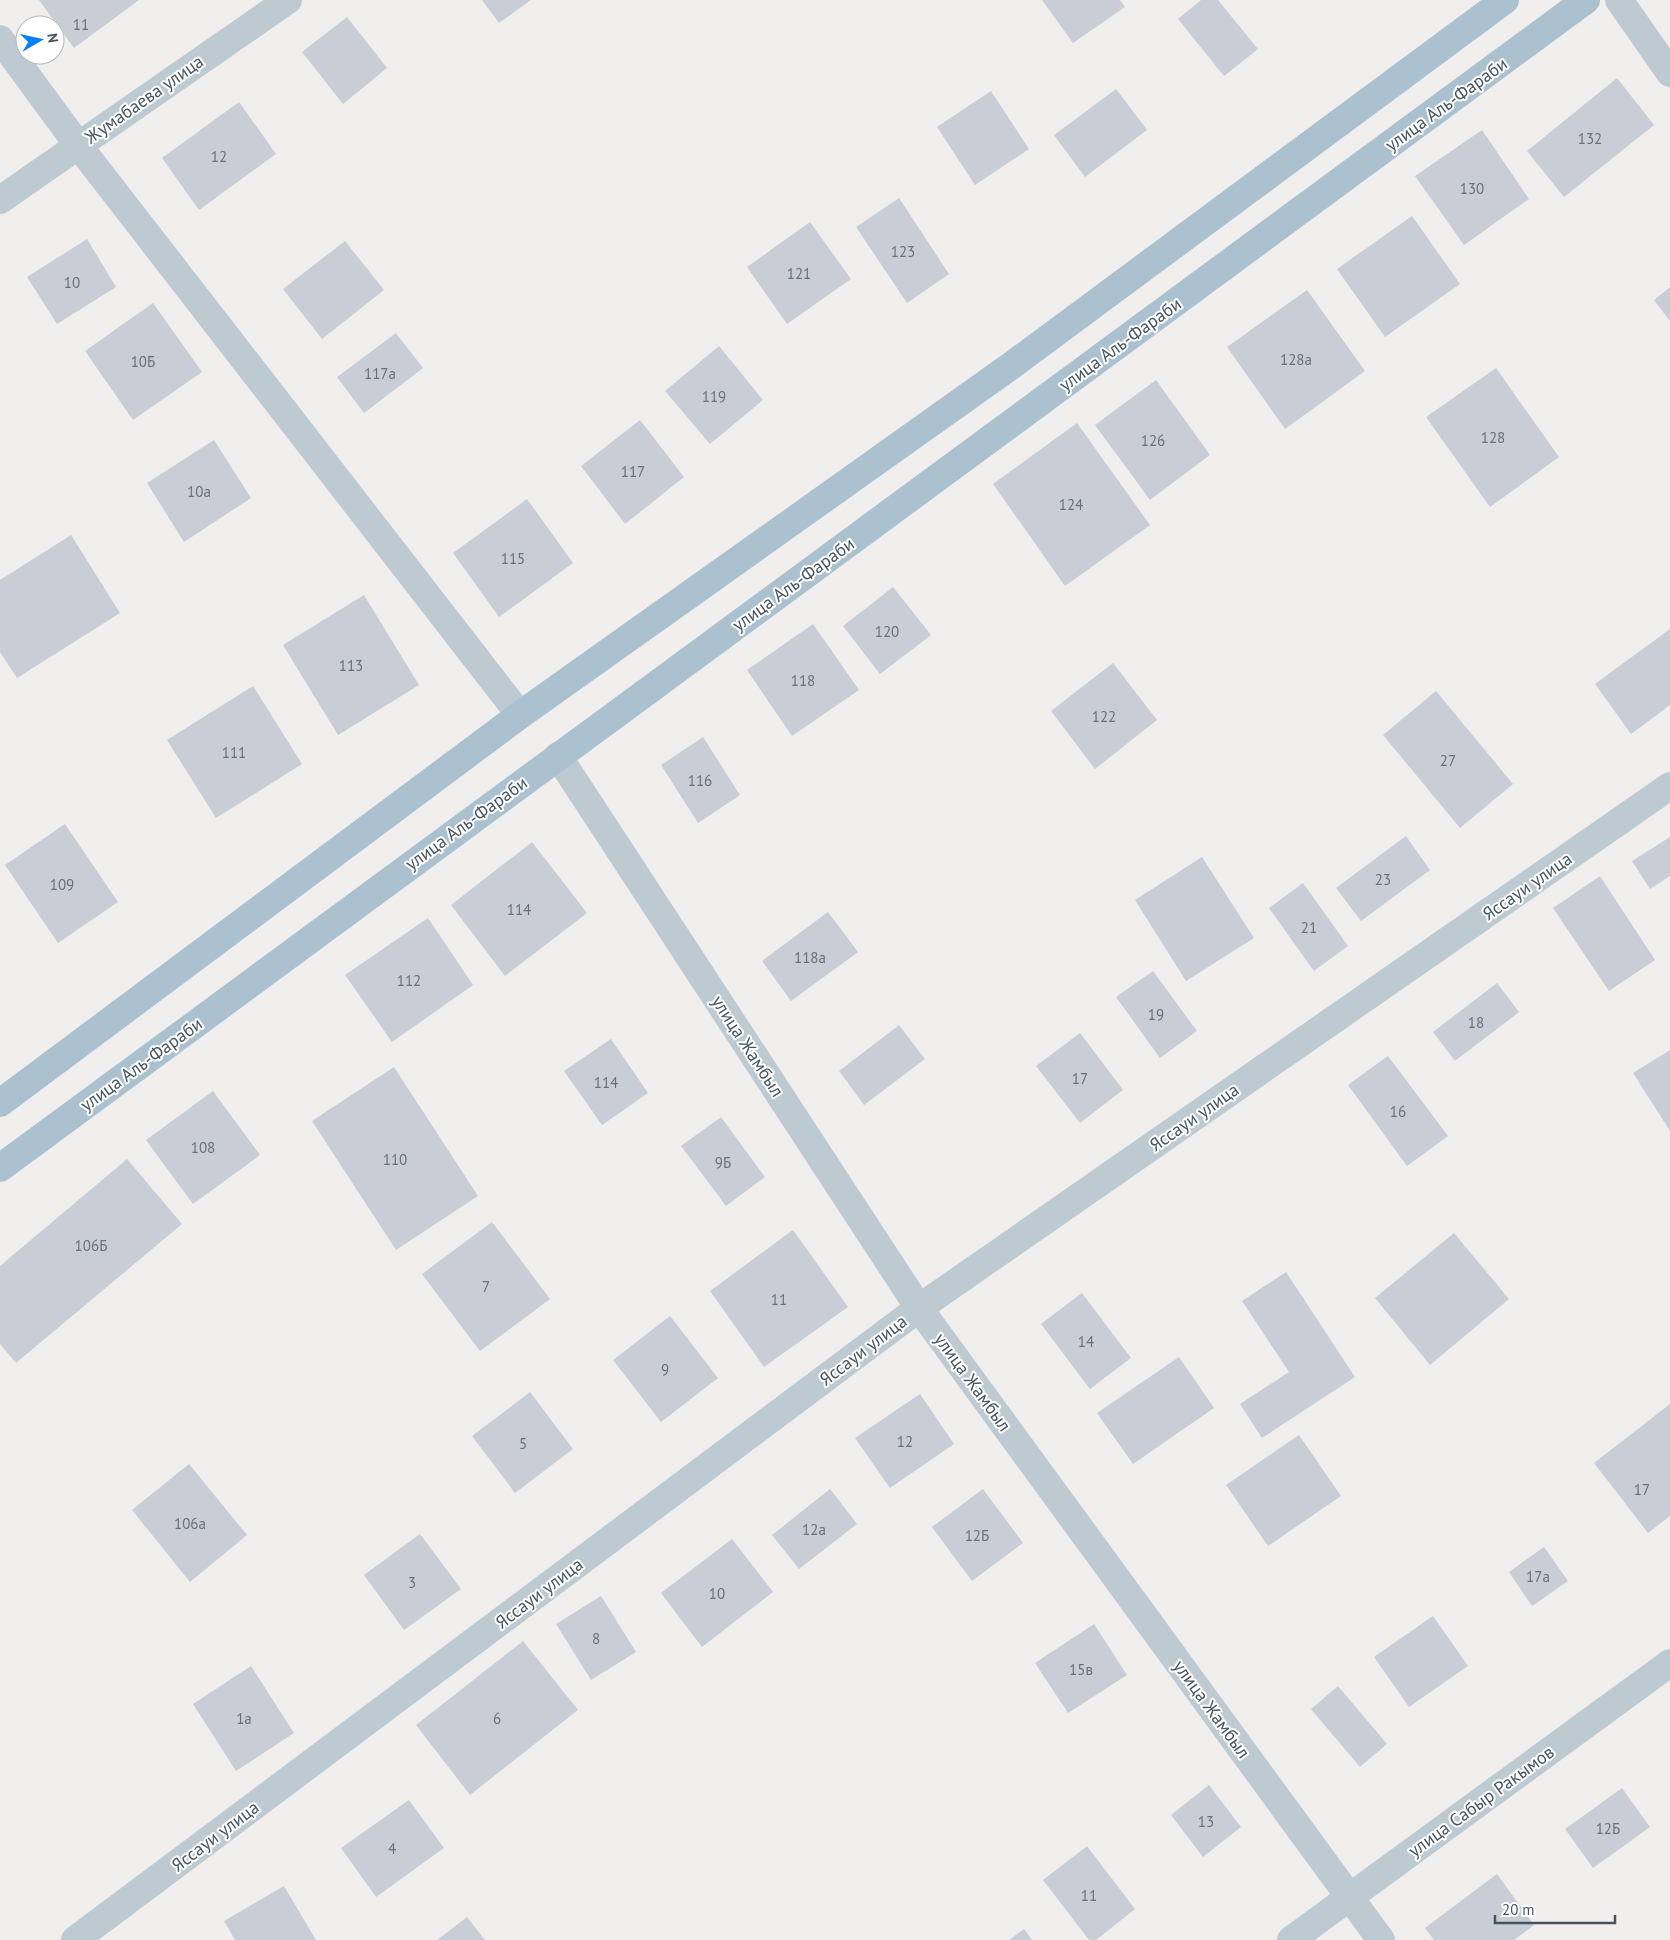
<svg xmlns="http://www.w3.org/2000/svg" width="1670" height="1940" font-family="'PT Sans',sans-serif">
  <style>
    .building { fill: #c9cdd5 }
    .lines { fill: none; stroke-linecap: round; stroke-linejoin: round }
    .minor { stroke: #bdcad2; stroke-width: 28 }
    .primary { stroke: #abc1d0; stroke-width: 28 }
    .labels { text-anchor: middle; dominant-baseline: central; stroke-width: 4; stroke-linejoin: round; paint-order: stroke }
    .number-label { font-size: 15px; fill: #65727c }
    .street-label { font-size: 18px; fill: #44545e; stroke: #fff }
  </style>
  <rect width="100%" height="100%" fill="#f1eeee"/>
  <path class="building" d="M 39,0 L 139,0 L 74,48 Z
    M 482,0 L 531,0 L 499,23 Z
    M 1042,0 L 1120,0 L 1125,7 L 1073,43 Z
    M 1201,0 L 1218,0 L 1258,49 L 1224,76 L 1178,19 Z
    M 347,17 L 387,68 L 343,104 L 302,52 Z
    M 1617,78 L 1654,125 L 1564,197 L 1527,151 Z
    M 1116,89 L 1147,130 L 1085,177 L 1054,135 Z
    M 991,91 L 1029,149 L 975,185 L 937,127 Z
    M 239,102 L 276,154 L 199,210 L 162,158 Z
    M 1482,130 L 1529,199 L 1464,245 L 1415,176 Z
    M 899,198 L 949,274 L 907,303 L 856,227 Z
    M 1412,216 L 1460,284 L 1385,337 L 1337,269 Z
    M 810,222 L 851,279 L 787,324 L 747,267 Z
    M 87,239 L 116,287 L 57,324 L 27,277 Z
    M 345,241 L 384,290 L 322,339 L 283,289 Z
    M 1670,287 L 1670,321 L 1654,300 Z
    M 1307,290 L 1365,371 L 1285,429 L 1227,347 Z
    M 153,303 L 202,372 L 133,420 L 85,351 Z
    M 396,333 L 423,368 L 364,413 L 337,377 Z
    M 719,346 L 763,400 L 710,444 L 665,391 Z
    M 1496,368 L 1559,457 L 1490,507 L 1426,417 Z
    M 1156,380 L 1210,455 L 1150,500 L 1095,425 Z
    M 640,420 L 684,477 L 625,524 L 581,466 Z
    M 1077,423 L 1150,525 L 1065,586 L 993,484 Z
    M 214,440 L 251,498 L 184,542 L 147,483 Z
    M 527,499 L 573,563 L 499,617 L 453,553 Z
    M 71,535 L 120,613 L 17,678 L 0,652 L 0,580 Z
    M 893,587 L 931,635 L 880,674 L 843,626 Z
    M 364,595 L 419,685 L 338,735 L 283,645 Z
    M 813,624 L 859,690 L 792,736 L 747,670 Z
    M 1670,629 L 1670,705 L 1631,734 L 1595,684 Z
    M 1113,663 L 1157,720 L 1095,769 L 1051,711 Z
    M 253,686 L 302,764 L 216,818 L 167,740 Z
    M 1436,691 L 1513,784 L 1460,828 L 1383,735 Z
    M 703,737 L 740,795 L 698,823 L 661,765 Z
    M 65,824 L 118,902 L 58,943 L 5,865 Z
    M 1406,836 L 1430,870 L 1361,921 L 1336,888 Z
    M 1670,837 L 1670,876 L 1650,889 L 1632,861 Z
    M 532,842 L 587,913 L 505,976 L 451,905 Z
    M 1202,857 L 1254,938 L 1186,981 L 1135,900 Z
    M 1600,876 L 1655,960 L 1609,991 L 1553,908 Z
    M 1303,883 L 1348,946 L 1314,971 L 1269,908 Z
    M 828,912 L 858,952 L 791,1001 L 762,961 Z
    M 428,918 L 473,985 L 392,1042 L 345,975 Z
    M 1153,971 L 1197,1031 L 1160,1058 L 1116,997 Z
    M 1497,983 L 1519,1012 L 1455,1061 L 1433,1032 Z
    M 899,1025 L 925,1059 L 864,1105 L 839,1071 Z
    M 1080,1033 L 1123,1090 L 1080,1123 L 1036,1066 Z
    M 611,1039 L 648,1093 L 602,1125 L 564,1071 Z
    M 1670,1050 L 1670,1131 L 1633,1073 Z
    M 1388,1056 L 1448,1136 L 1407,1166 L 1348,1085 Z
    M 394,1067 L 478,1196 L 396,1250 L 312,1121 Z
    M 213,1091 L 260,1155 L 193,1204 L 146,1140 Z
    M 721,1117 L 765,1177 L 726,1206 L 681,1146 Z
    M 127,1159 L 182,1224 L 16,1363 L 0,1344 L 0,1266 Z
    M 492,1222 L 550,1299 L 480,1351 L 422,1274 Z
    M 793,1230 L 848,1307 L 764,1367 L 710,1291 Z
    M 1454,1233 L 1509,1299 L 1430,1365 L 1375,1298 Z
    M 1286,1272 L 1355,1377 L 1262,1438 L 1240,1404 L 1289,1372 L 1242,1301 Z
    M 1082,1293 L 1131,1358 L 1090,1389 L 1041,1324 Z
    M 670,1316 L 718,1378 L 661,1422 L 613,1360 Z
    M 1179,1357 L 1214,1408 L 1133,1464 L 1097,1413 Z
    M 530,1392 L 573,1449 L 515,1493 L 472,1436 Z
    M 920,1394 L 954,1444 L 890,1488 L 855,1438 Z
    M 1670,1404 L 1670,1516 L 1648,1533 L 1594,1463 Z
    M 1299,1435 L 1341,1496 L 1268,1546 L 1226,1485 Z
    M 189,1464 L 247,1535 L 190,1582 L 132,1510 Z
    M 830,1489 L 857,1524 L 799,1569 L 772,1535 Z
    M 983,1489 L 1023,1543 L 972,1581 L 932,1527 Z
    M 420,1534 L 461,1589 L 404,1630 L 364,1575 Z
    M 732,1539 L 773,1592 L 702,1647 L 661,1593 Z
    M 1544,1547 L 1568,1581 L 1532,1606 L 1509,1572 Z
    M 601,1596 L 636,1652 L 591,1680 L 556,1624 Z
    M 1433,1616 L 1468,1666 L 1409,1707 L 1374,1657 Z
    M 1094,1624 L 1127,1675 L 1068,1713 L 1035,1663 Z
    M 523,1641 L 578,1710 L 470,1795 L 416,1725 Z
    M 251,1666 L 294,1733 L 236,1771 L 193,1704 Z
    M 1338,1686 L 1387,1744 L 1360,1767 L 1311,1709 Z
    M 1209,1785 L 1241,1827 L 1203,1857 L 1171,1815 Z
    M 1622,1788 L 1650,1827 L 1593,1868 L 1565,1829 Z
    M 409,1800 L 444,1848 L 376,1897 L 341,1848 Z
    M 1087,1846 L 1135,1909 L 1096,1940 L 1089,1940 L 1043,1880 Z
    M 1497,1874 L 1534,1925 L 1514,1940 L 1434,1940 L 1425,1928 Z
    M 284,1886 L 316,1940 L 235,1940 L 224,1921 Z
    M 467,1917 L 485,1940 L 437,1940 Z
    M 1024,1929 L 1032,1940 L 1009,1940 Z"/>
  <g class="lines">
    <path class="minor" d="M 1619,0 L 1670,73
      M 0,39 L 78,145 L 520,715
      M 0,200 L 288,0
      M 558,756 L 919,1308 L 1381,1940
      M 75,1940 L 919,1308 L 1670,786
      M 1291,1940 L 1670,1663"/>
    <path class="primary" d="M 0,1103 L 520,715 L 1008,368 L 1505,0
      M 0,1168 L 1586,0"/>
  </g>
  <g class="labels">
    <g class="number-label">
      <text x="81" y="24">11</text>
      <text x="1590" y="138">132</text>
      <text x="219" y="156">12</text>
      <text x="1472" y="188">130</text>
      <text x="903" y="251">123</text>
      <text x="799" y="273">121</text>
      <text x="72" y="282">10</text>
      <text x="1296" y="359">128а</text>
      <text x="143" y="361">10Б</text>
      <text x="380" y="373">117а</text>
      <text x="714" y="396">119</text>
      <text x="1493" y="437">128</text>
      <text x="1153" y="440">126</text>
      <text x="633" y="471">117</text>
      <text x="199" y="491">10а</text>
      <text x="1071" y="504">124</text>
      <text x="513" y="558">115</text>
      <text x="887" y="631">120</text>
      <text x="351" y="665">113</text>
      <text x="803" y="680">118</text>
      <text x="1104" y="716">122</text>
      <text x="234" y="752">111</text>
      <text x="1448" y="760">27</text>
      <text x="700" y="780">116</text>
      <text x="1383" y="879">23</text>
      <text x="62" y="884">109</text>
      <text x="519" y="909">114</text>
      <text x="1309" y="927">21</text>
      <text x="810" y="957">118а</text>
      <text x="409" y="980">112</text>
      <text x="1156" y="1014">19</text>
      <text x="1476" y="1022">18</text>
      <text x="1080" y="1078">17</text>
      <text x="606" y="1082">114</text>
      <text x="1398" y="1111">16</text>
      <text x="203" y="1147">108</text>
      <text x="395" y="1159">110</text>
      <text x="723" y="1162">9Б</text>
      <text x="91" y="1245">106Б</text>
      <text x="486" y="1286">7</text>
      <text x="779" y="1299">11</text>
      <text x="1086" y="1341">14</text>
      <text x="665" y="1369">9</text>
      <text x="905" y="1441">12</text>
      <text x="523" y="1443">5</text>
      <text x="1642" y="1489">17</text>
      <text x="190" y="1523">106а</text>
      <text x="814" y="1529">12а</text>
      <text x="977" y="1535">12Б</text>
      <text x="1538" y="1576">17а</text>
      <text x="412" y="1582">3</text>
      <text x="717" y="1593">10</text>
      <text x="596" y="1638">8</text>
      <text x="1081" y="1669">15в</text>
      <text x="244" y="1718">1а</text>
      <text x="497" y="1718">6</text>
      <text x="1206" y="1821">13</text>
      <text x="1608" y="1828">12Б</text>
      <text x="392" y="1848">4</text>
      <text x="1089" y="1895">11</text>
    </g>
    <g class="street-label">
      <text transform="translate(144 99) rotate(-35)">Жумабаева улица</text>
      <text transform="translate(1446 104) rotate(-36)">улица Аль-Фараби</text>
      <text transform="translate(1120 344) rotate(-36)">улица Аль-Фараби</text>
      <text transform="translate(793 584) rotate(-36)">улица Аль-Фараби</text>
      <text transform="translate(466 823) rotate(-36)">улица Аль-Фараби</text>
      <text transform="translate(1527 886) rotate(-35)">Яссауи улица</text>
      <text transform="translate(748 1046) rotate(57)">улица Жамбыл</text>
      <text transform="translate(141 1064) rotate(-36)">улица Аль-Фараби</text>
      <text transform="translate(1194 1117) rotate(-35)">Яссауи улица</text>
      <text transform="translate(863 1350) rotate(-37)">Яссауи улица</text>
      <text transform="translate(973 1382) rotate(54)">улица Жамбыл</text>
      <text transform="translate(539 1593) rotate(-37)">Яссауи улица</text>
      <text transform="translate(1212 1709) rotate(54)">улица Жамбыл</text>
      <text transform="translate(1481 1801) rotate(-36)">улица Сабыр Ракымов</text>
      <text transform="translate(215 1836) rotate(-37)">Яссауи улица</text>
    </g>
  </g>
  <g transform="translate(40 40) rotate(81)"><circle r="24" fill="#ffffff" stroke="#b4bbbf"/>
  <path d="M0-4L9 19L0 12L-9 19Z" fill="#0580f4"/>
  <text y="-8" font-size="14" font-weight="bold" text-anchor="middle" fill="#44545e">N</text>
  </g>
  <path d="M1495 1915v8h120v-8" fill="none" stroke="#44545e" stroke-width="2.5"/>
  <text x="1502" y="1915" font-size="15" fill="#44545e" stroke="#ffffff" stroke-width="4" paint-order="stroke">20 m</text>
</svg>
